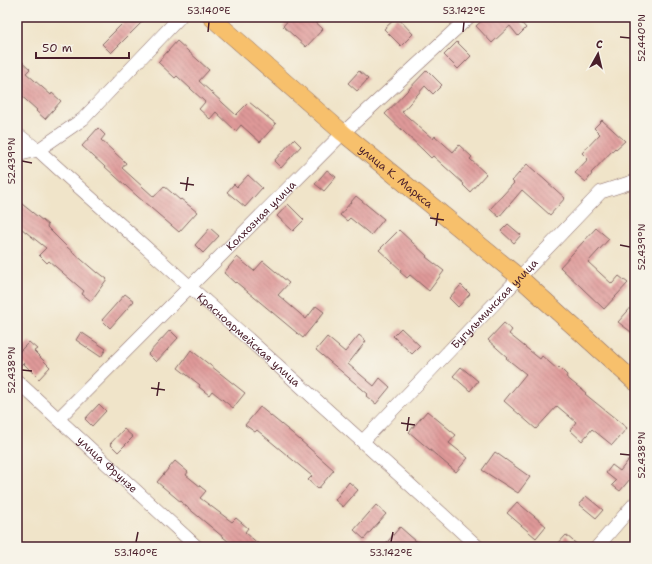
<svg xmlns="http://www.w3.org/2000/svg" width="652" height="564" font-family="'Shantell Sans',sans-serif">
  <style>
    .building { fill: url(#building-back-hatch) }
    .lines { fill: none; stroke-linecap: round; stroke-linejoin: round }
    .minor-casing { stroke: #846462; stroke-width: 14 }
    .major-casing { stroke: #846462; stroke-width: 18 }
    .minor { stroke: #fff; stroke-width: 13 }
    .major { stroke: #f7c06c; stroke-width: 17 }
    .ticks { fill: none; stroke: #4a1f2b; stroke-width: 1.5 }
    .labels { text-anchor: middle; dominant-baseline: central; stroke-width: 3.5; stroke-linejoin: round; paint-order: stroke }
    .street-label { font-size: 11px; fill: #4a1f2b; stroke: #f7f3e8 }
    .neatline { fill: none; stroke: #4a1f2b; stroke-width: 1.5 }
    .ticks-label { font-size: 10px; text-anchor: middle; fill: #4a1f2b }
  </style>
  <defs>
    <pattern id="building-back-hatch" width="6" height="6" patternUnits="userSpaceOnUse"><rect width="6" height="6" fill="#df9a99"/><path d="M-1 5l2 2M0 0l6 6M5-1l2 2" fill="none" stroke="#b77d7d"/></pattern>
  </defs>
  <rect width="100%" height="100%" fill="#f7f3e8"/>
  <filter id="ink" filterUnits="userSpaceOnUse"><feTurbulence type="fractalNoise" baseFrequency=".025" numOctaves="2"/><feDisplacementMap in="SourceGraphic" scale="8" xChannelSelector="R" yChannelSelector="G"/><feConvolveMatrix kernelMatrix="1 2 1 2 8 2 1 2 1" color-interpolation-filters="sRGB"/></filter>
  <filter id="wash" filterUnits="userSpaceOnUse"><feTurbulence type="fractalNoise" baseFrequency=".012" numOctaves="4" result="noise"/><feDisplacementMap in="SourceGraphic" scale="16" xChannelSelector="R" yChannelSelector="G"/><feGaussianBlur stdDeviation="0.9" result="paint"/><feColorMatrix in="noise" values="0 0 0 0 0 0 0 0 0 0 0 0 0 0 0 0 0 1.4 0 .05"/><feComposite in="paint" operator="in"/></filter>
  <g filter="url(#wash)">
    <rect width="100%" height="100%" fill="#f0e4c9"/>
    <g id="blocks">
      <path class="building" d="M 129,17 L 147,17 L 111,53 L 102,44 Z
        M 291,17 L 310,17 L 323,29 L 306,47 L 283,26 Z
        M 397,17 L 413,34 L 401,46 L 384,29 Z
        M 486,17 L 520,17 L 518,19 L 526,28 L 518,36 L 510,26 L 492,43 L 476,26 Z
        M 177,41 L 209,70 L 199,81 L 236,115 L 249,102 L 276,124 L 260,142 L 241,125 L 236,131 L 216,112 L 210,119 L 199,109 L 205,102 L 177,76 L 175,78 L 158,62 Z
        M 457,42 L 471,56 L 458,69 L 444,55 Z
        M 17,57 L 30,69 L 26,73 L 51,95 L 52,93 L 61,101 L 45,119 L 36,111 L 37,110 L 17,92 Z
        M 427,70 L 442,85 L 433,94 L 425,86 L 402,112 L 433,139 L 435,136 L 453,152 L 459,145 L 472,157 L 470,159 L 486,174 L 470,192 L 463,185 L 464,184 L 433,156 L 431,158 L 423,150 L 385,114 Z
        M 359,71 L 368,79 L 357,91 L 348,83 Z
        M 602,120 L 625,141 L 616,149 L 615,148 L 591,173 L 592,174 L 586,182 L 575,173 L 588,159 L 582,153 L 600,134 L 594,128 Z
        M 98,128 L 105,135 L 101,140 L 126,163 L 122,168 L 154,197 L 164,186 L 180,200 L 181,199 L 197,212 L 179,232 L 137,196 L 82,146 Z
        M 294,139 L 301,146 L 281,168 L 274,161 Z
        M 527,164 L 565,198 L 550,215 L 522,190 L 499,217 L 490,209 L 514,183 L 512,181 Z
        M 327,170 L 336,177 L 324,191 L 315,184 Z
        M 248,175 L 262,188 L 245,207 L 227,192 L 234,184 L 237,187 Z
        M 356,196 L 384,219 L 371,235 L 350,218 L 347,221 L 340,215 Z
        M 17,200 L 48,225 L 47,227 L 67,247 L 97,273 L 98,272 L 107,279 L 91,301 L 82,294 L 84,291 L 49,261 L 47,263 L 39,255 L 46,248 L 17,225 Z
        M 288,204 L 304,220 L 293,231 L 277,216 Z
        M 508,224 L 521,235 L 514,243 L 501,231 Z
        M 210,228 L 219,236 L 203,253 L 195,245 Z
        M 596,228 L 609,239 L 588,262 L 612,284 L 619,276 L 628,283 L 604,309 L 560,267 Z
        M 399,230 L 427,256 L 426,257 L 444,271 L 429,291 L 410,275 L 407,278 L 400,272 L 401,270 L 379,250 Z
        M 237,257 L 254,271 L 263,261 L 289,283 L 278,295 L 306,319 L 316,306 L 324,312 L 303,338 L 236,282 L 235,283 L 224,273 Z
        M 461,285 L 470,294 L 458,307 L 449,298 Z
        M 125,294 L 134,301 L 110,328 L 102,320 Z
        M 635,303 L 635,335 L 618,322 Z
        M 504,323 L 512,330 L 509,334 L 540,359 L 542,356 L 557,369 L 559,367 L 567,375 L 566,377 L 586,393 L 585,394 L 627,428 L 612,445 L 592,429 L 582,441 L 570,430 L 576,422 L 557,406 L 536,429 L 504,401 L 526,374 L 506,358 L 507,357 L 488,340 Z
        M 401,328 L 420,346 L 412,354 L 393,336 Z
        M 170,330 L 178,338 L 156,362 L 148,354 Z
        M 81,332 L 106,349 L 101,357 L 76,340 Z
        M 359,335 L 366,341 L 348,364 L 374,386 L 380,378 L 390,387 L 376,404 L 366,396 L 368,394 L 316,350 L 327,337 L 345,352 Z
        M 29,342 L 37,349 L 34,351 L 50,367 L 39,379 L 23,363 L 17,369 L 17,354 Z
        M 191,350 L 245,393 L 233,408 L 212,391 L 209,395 L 199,387 L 200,385 L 178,368 Z
        M 461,367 L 478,381 L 470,391 L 453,376 Z
        M 99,404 L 106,411 L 92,426 L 85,419 Z
        M 260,407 L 292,433 L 334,470 L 318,489 L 308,480 L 312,476 L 257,430 L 255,432 L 245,425 Z
        M 427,411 L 456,435 L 449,443 L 468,458 L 456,472 L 409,432 Z
        M 124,429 L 133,437 L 118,452 L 110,444 Z
        M 495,452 L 530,477 L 518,493 L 482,470 Z
        M 635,452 L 635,473 L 620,491 L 612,485 L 616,481 L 606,473 L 612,465 L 620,471 Z
        M 175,461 L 188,472 L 186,475 L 206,491 L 200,498 L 232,522 L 236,518 L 248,528 L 245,532 L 262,547 L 235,547 L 157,482 Z
        M 349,482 L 358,490 L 343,507 L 335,500 Z
        M 586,496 L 603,510 L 596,518 L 579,504 Z
        M 517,502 L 546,526 L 536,538 L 507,513 Z
        M 376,505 L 386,514 L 364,539 L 354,530 Z
        M 400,527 L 409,535 L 423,547 L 383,547 Z
        M 566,535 L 580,547 L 555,547 Z"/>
    </g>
  </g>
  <g filter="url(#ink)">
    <use href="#blocks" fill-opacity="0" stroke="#846462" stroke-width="1"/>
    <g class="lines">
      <defs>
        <g id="minor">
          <path id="s1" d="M 17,134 L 38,150 C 184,283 333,413 478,547"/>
          <path d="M 17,155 L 38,150 L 83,119 L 180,17"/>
          <path id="s2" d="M 17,381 L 197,547"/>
          <path id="s3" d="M 59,418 L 343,133 L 469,17"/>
          <path id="s4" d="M 363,441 L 601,192 L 635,181"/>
          <path d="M 597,547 L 635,503"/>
        </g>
        <g id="major">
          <path id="s5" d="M 211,17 L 343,133 L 519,277 L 635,382"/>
        </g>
      </defs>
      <use href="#minor" class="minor-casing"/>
      <use href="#major" class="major-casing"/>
      <use href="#minor" class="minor"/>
      <use href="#major" class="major"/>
    </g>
  </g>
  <path class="ticks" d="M 208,32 L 209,22M 463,32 L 464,22M 620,37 L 630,38M 22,161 L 32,163M 180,183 L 194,185M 186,191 L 188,177M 430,218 L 444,220M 436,226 L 438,213M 620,245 L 630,247M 22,370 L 32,371M 151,388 L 165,390M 157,396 L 159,382M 401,423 L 415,425M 407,431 L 409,417M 620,454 L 630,455M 136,542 L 138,532M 391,542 L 393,532"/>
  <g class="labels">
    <g class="street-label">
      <text stroke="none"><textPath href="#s5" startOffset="244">улица К. Маркса</textPath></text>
      <text stroke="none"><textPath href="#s3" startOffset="286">Колхозная улица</textPath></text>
      <text stroke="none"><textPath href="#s4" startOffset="190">Бугульминская улица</textPath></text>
      <text stroke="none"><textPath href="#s1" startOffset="310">Красноармейская улица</textPath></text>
      <text stroke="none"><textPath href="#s2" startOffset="123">улица Фрунзе</textPath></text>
    </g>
  </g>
  <rect width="652" height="564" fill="none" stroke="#f7f3e8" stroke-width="44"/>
  <g transform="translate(598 54) rotate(8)" stroke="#f7f3e8" stroke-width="3" paint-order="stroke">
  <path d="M0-3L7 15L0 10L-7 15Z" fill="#4a1f2b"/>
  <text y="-6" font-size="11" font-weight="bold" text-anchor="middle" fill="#4a1f2b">С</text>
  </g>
  <path d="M36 52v6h93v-6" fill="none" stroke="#4a1f2b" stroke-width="2"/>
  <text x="42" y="52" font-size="12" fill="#4a1f2b" stroke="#f7f3e8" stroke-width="3" paint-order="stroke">50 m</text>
  <rect x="22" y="22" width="608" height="520" class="neatline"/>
  <g class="ticks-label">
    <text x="209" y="14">53.140°E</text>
    <text x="464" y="14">53.142°E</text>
    <text transform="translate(641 38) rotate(-90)" y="4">52.440°N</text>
    <text transform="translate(11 161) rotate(-90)" y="4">52.439°N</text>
    <text transform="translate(641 247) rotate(-90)" y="4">52.439°N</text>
    <text transform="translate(11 370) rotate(-90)" y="4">52.438°N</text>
    <text transform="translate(641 455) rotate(-90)" y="4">52.438°N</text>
    <text x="136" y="556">53.140°E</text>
    <text x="391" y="556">53.142°E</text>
  </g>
</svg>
